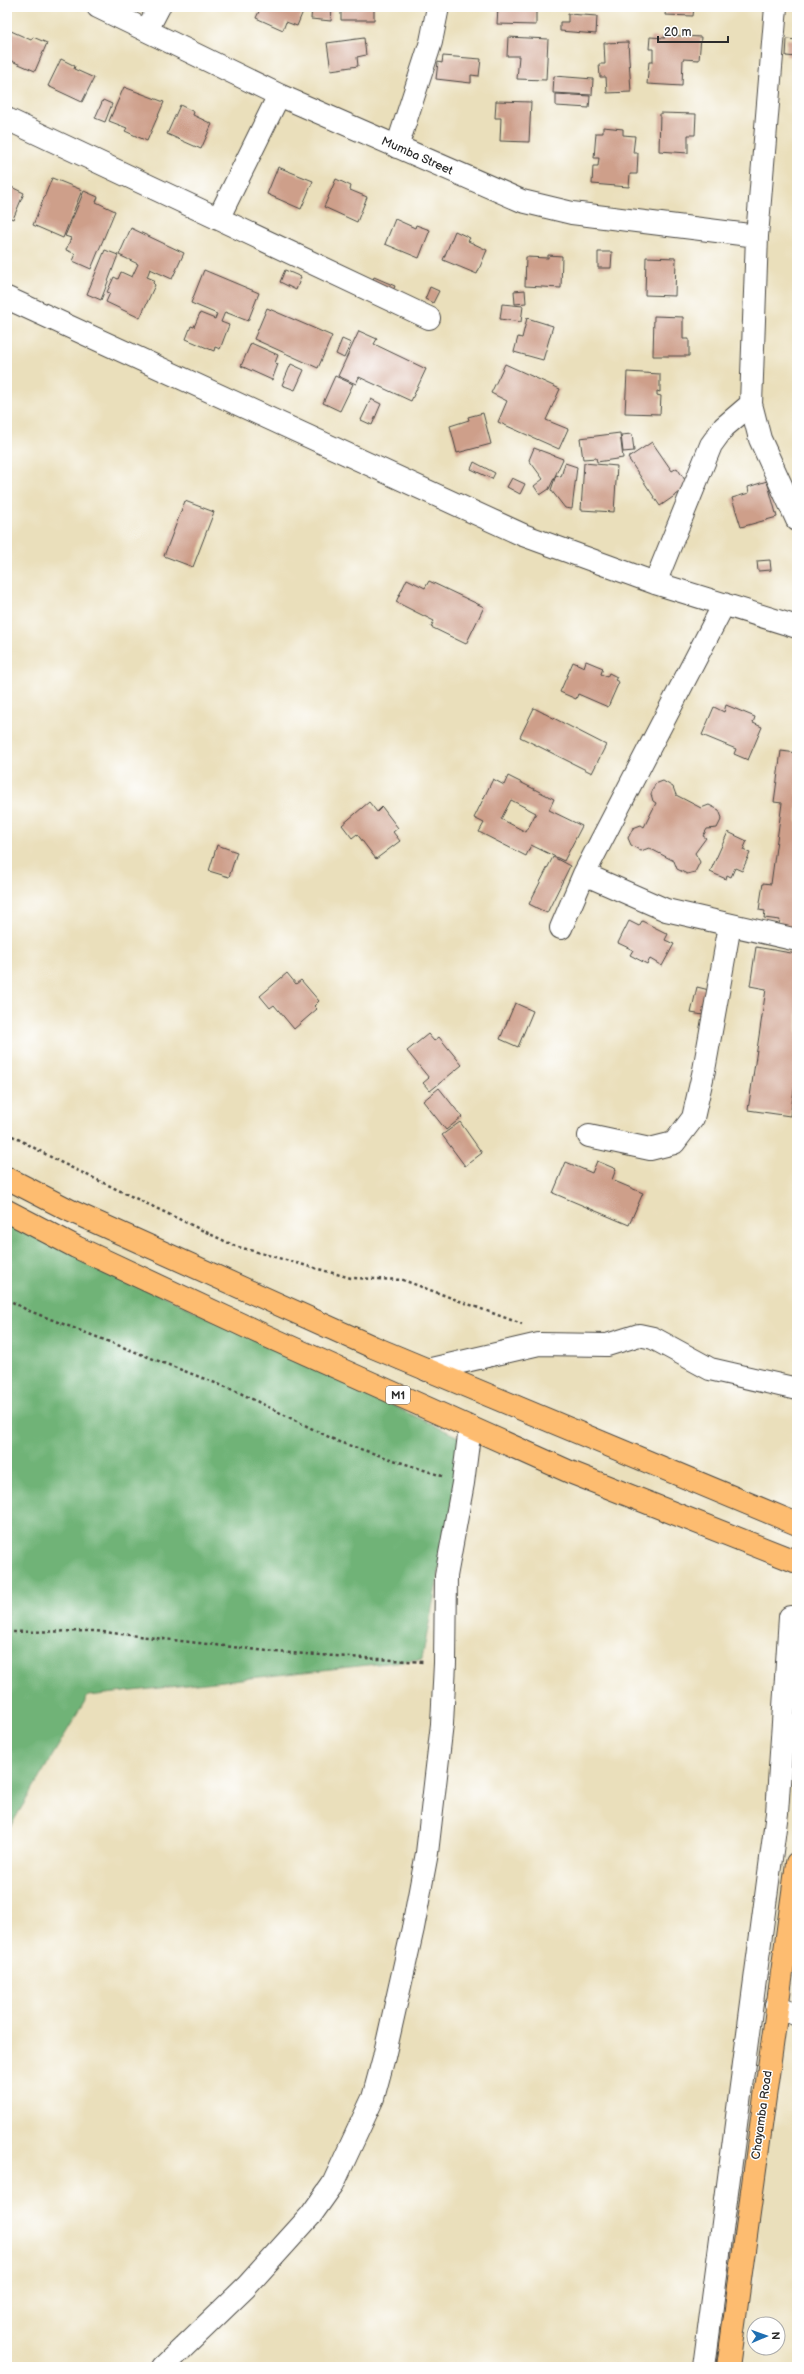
<svg xmlns="http://www.w3.org/2000/svg" width="804" height="2374" font-family="'Balsamiq Sans',sans-serif">
  <style>
    .forest { fill: #70b377; stroke: #4e6f51 }
    .building { fill: #ce9f8a; fill-rule: evenodd }
    .lines { fill: none; stroke-linecap: round; stroke-linejoin: round }
    .minor-casing { stroke: #484641; stroke-width: 24 }
    .major-casing { stroke: #484641; stroke-width: 24 }
    .highway-casing { stroke: #484641; stroke-width: 24 }
    .path { stroke: #484641; stroke-width: 2.5; stroke-dasharray: 3 3; stroke-linecap: butt }
    .minor { stroke: #fff; stroke-width: 22 }
    .major { stroke: #fdbc70; stroke-width: 22 }
    .highway { stroke: #fdbc70; stroke-width: 22 }
    .labels { text-anchor: middle; dominant-baseline: central; stroke-width: 3; stroke-linejoin: round; paint-order: stroke }
    .shield { fill: #fff; stroke: #6b6b6b; stroke-width: 1 }
    .shield-label { font-size: 11px; font-weight: bold; fill: #2b2b2b }
    .street-label { font-size: 12px; fill: #2b2b2b; stroke: #fff }
  </style>
  <rect width="100%" height="100%" fill="#fff"/>
  <filter id="ink" filterUnits="userSpaceOnUse"><feTurbulence type="fractalNoise" baseFrequency=".025" numOctaves="2"/><feDisplacementMap in="SourceGraphic" scale="8" xChannelSelector="R" yChannelSelector="G"/><feConvolveMatrix kernelMatrix="1 2 1 2 8 2 1 2 1" color-interpolation-filters="sRGB"/></filter>
  <filter id="wash" filterUnits="userSpaceOnUse"><feTurbulence type="fractalNoise" baseFrequency=".012" numOctaves="4" result="noise"/><feDisplacementMap in="SourceGraphic" scale="16" xChannelSelector="R" yChannelSelector="G"/><feGaussianBlur stdDeviation="0.9" result="paint"/><feColorMatrix in="noise" values="0 0 0 0 0 0 0 0 0 0 0 0 0 0 0 0 0 1.4 0 .05"/><feComposite in="paint" operator="in"/></filter>
  <g filter="url(#wash)">
    <rect width="100%" height="100%" fill="#eadfbb"/>
    <path class="forest" d="M 7,1221 L 465,1440 L 422,1659 L 88,1696 L 7,1832 Z"/>
    <g id="blocks">
      <path class="building" d="M 261,7 L 300,7 L 304,9 L 297,26 L 286,22 L 283,30 L 256,18 Z
        M 312,7 L 332,7 L 331,21 L 311,19 Z
        M 341,7 L 374,7 L 374,20 L 341,20 Z
        M 498,7 L 536,7 L 536,25 L 497,24 Z
        M 666,7 L 694,7 L 693,16 L 665,15 Z
        M 568,14 L 597,16 L 596,34 L 560,31 L 560,22 L 568,22 Z
        M 11,31 L 31,40 L 33,37 L 47,43 L 35,71 L 7,59 L 7,41 Z
        M 665,35 L 701,37 L 699,60 L 683,59 L 682,86 L 647,84 L 649,62 L 653,62 L 653,49 L 649,49 L 650,37 L 665,38 Z
        M 508,37 L 548,39 L 546,80 L 517,79 L 519,56 L 507,56 Z
        M 364,38 L 366,55 L 357,57 L 358,66 L 331,70 L 327,43 Z
        M 787,39 L 797,40 L 797,57 L 786,56 Z
        M 628,42 L 631,92 L 607,93 L 606,77 L 600,77 L 599,64 L 605,64 L 604,43 Z
        M 443,56 L 481,59 L 479,76 L 471,75 L 471,83 L 436,79 L 438,62 L 442,63 Z
        M 61,59 L 75,66 L 74,69 L 94,78 L 82,102 L 48,86 Z
        M 554,76 L 593,79 L 592,95 L 553,93 Z
        M 124,87 L 164,102 L 147,141 L 125,131 L 127,128 L 109,121 Z
        M 556,94 L 590,96 L 589,108 L 556,106 Z
        M 103,100 L 112,104 L 105,122 L 95,118 Z
        M 496,101 L 531,102 L 529,142 L 500,141 L 501,118 L 495,118 Z
        M 180,105 L 194,112 L 193,115 L 212,124 L 201,149 L 167,134 Z
        M 660,113 L 696,114 L 695,135 L 688,135 L 688,153 L 659,151 Z
        M 603,127 L 623,129 L 623,135 L 635,136 L 633,153 L 638,153 L 637,174 L 630,174 L 629,187 L 592,184 L 593,166 L 598,166 L 599,158 L 594,158 L 596,133 L 603,133 Z
        M 278,167 L 313,181 L 301,209 L 267,194 Z
        M 52,178 L 82,190 L 63,238 L 33,225 Z
        M 336,179 L 351,186 L 350,190 L 367,197 L 357,222 L 324,207 Z
        M 7,185 L 24,193 L 13,219 L 7,216 Z
        M 84,191 L 98,197 L 96,202 L 115,211 L 91,269 L 73,261 L 76,254 L 66,250 L 71,238 L 65,236 Z
        M 395,219 L 415,228 L 416,225 L 430,230 L 419,258 L 385,244 Z
        M 131,228 L 184,253 L 172,279 L 150,269 L 147,277 L 154,280 L 153,283 L 155,285 L 140,318 L 106,302 L 110,293 L 107,292 L 114,277 L 118,279 L 121,272 L 132,277 L 138,264 L 119,255 Z
        M 455,231 L 470,238 L 468,241 L 487,250 L 477,274 L 443,260 Z
        M 105,250 L 118,255 L 101,300 L 87,294 Z
        M 598,252 L 612,252 L 611,268 L 598,268 Z
        M 548,255 L 562,256 L 561,288 L 525,286 L 526,257 L 548,258 Z
        M 646,257 L 676,258 L 675,296 L 645,295 Z
        M 204,270 L 259,293 L 248,321 L 225,312 L 221,322 L 229,325 L 220,349 L 215,347 L 214,351 L 186,339 L 191,326 L 194,327 L 200,313 L 215,319 L 217,314 L 191,303 Z
        M 285,270 L 301,277 L 296,290 L 280,282 Z
        M 374,277 L 395,286 L 391,295 L 371,286 Z
        M 430,287 L 439,291 L 433,303 L 425,299 Z
        M 525,290 L 526,303 L 515,304 L 514,291 Z
        M 502,304 L 523,306 L 521,322 L 500,319 Z
        M 267,308 L 332,336 L 318,368 L 254,339 Z
        M 654,316 L 683,317 L 683,339 L 689,339 L 689,356 L 653,356 Z
        M 527,318 L 553,326 L 543,360 L 514,352 L 518,337 L 522,338 Z
        M 359,331 L 377,339 L 374,344 L 426,369 L 411,401 L 359,377 L 356,384 L 338,376 Z
        M 342,339 L 351,343 L 344,358 L 336,354 Z
        M 251,343 L 278,355 L 275,363 L 278,364 L 272,380 L 241,366 Z
        M 291,364 L 304,370 L 295,390 L 282,385 Z
        M 505,364 L 560,389 L 546,420 L 568,429 L 559,449 L 498,422 L 507,401 L 491,393 Z
        M 627,372 L 660,374 L 660,392 L 657,391 L 657,395 L 661,396 L 660,414 L 625,413 Z
        M 335,376 L 353,384 L 340,411 L 323,403 Z
        M 371,399 L 381,404 L 372,425 L 361,420 Z
        M 483,413 L 491,444 L 457,453 L 450,426 L 469,420 L 468,417 Z
        M 620,433 L 623,458 L 597,462 L 596,458 L 583,459 L 580,438 Z
        M 632,434 L 634,451 L 623,452 L 621,435 Z
        M 652,442 L 672,471 L 677,468 L 689,486 L 660,506 L 628,458 Z
        M 534,448 L 563,459 L 549,489 L 540,495 L 534,486 L 543,479 L 529,460 Z
        M 474,462 L 495,473 L 492,479 L 471,469 Z
        M 565,463 L 577,467 L 572,509 L 565,508 L 551,490 L 556,475 L 561,477 Z
        M 584,463 L 617,466 L 614,512 L 581,510 Z
        M 512,478 L 525,484 L 520,494 L 507,487 Z
        M 767,481 L 777,517 L 741,527 L 732,498 L 749,493 L 748,487 Z
        M 185,501 L 214,512 L 193,567 L 164,556 Z
        M 770,560 L 771,570 L 758,571 L 757,561 Z
        M 407,579 L 425,588 L 429,581 L 484,607 L 466,644 L 431,627 L 434,621 L 396,602 Z
        M 586,661 L 603,668 L 601,674 L 607,677 L 609,673 L 617,677 L 615,680 L 619,682 L 608,707 L 578,694 L 576,699 L 560,692 L 573,662 L 584,667 Z
        M 726,705 L 755,717 L 753,723 L 762,727 L 748,760 L 734,754 L 736,749 L 702,735 L 714,707 L 724,712 Z
        M 534,708 L 606,745 L 592,773 L 520,737 Z
        M 781,751 L 797,753 L 797,930 L 778,927 L 780,920 L 764,918 L 765,911 L 759,910 L 763,883 L 771,884 L 782,803 L 774,802 Z
        M 508,776 L 554,799 L 549,810 L 582,826 L 564,861 L 531,845 L 526,856 L 479,832 L 484,823 L 474,818 L 493,779 L 504,785 ZM 511,800 L 536,813 L 526,832 L 501,819 Z
        M 663,781 L 673,787 L 676,795 L 701,808 L 709,805 L 719,810 L 722,818 L 717,828 L 707,829 L 703,836 L 706,838 L 695,853 L 700,862 L 695,872 L 687,874 L 677,869 L 674,861 L 649,848 L 641,851 L 631,845 L 628,838 L 633,828 L 641,825 L 644,827 L 656,803 L 653,801 L 651,794 L 655,784 Z
        M 369,802 L 377,812 L 382,807 L 398,828 L 393,832 L 400,841 L 376,859 L 357,834 L 352,838 L 342,825 Z
        M 728,832 L 747,841 L 743,850 L 750,853 L 742,871 L 735,868 L 731,877 L 727,875 L 726,879 L 710,872 Z
        M 217,845 L 237,852 L 229,877 L 209,871 Z
        M 553,857 L 570,866 L 547,913 L 529,904 Z
        M 629,921 L 639,926 L 642,921 L 668,934 L 665,940 L 674,944 L 662,966 L 650,959 L 647,964 L 630,955 L 633,950 L 618,943 Z
        M 756,947 L 797,954 L 797,1072 L 790,1116 L 748,1110 L 766,989 L 750,986 Z
        M 287,973 L 296,984 L 301,980 L 319,1001 L 314,1006 L 317,1009 L 294,1029 L 274,1005 L 270,1008 L 260,996 Z
        M 697,987 L 709,990 L 703,1015 L 691,1013 Z
        M 515,1003 L 533,1011 L 518,1047 L 500,1039 Z
        M 428,1034 L 434,1041 L 439,1037 L 462,1065 L 430,1091 L 423,1083 L 429,1078 L 407,1051 Z
        M 439,1088 L 462,1117 L 446,1130 L 423,1101 Z
        M 460,1122 L 482,1153 L 465,1166 L 442,1135 Z
        M 597,1161 L 616,1169 L 612,1180 L 643,1193 L 629,1225 L 553,1193 L 566,1162 L 592,1173 Z"/>
    </g>
  </g>
  <g filter="url(#ink)">
    <use href="#blocks" fill-opacity="0" stroke="#484641" stroke-width="1"/>
    <g class="lines">
      <defs>
        <path id="minor" d="M 98,7 L 279,95 L 522,201 L 572,213 L 757,236
          M 776,7 L 757,236 L 751,404 L 760,439 L 797,520
          M 147,30 L 159,7
          M 7,119 L 429,318
          M 397,147 L 431,42 L 438,7
          M 218,219 L 279,95
          M 7,298 L 523,535 L 655,583 L 797,627
          M 655,583 L 711,445 L 724,427 L 751,404
          M 584,874 L 666,910 L 797,940
          M 561,928 L 584,874 L 724,604
          M 589,1136 L 650,1149 L 674,1143 L 693,1118 L 704,1070 L 730,925
          M 427,1370 L 539,1344 L 607,1345 L 639,1335 L 653,1338 L 710,1369 L 797,1389
          M 776,2005 L 797,2015
          M 163,2367 L 246,2287 L 311,2215 L 333,2184 L 373,2098 L 384,2057 L 413,1928 L 427,1853 L 442,1724 L 445,1663 L 446,1576 L 463,1483 L 470,1427
          M 704,2367 L 777,1813 L 790,1617"/>
        <path id="major" d="M 728,2367 L 797,1863"/>
        <path id="highway" d="M 7,1178 L 71,1211 L 373,1347 L 797,1524
          M 7,1211 L 76,1247 L 253,1330 L 570,1472 L 797,1562"/>
      </defs>
      <use href="#minor" class="minor-casing"/>
      <use href="#major" class="major-casing"/>
      <use href="#highway" class="highway-casing"/>
      <path class="path" d="M 7,1133 L 60,1162 L 235,1246 L 351,1278 L 403,1280 L 522,1324
        M 7,1299 L 27,1310 L 236,1391 L 339,1442 L 442,1476
        M 7,1632 L 95,1631 L 276,1652 L 423,1662"/>
      <use href="#minor" class="minor"/>
      <use href="#major" class="major"/>
      <use href="#highway" class="highway"/>
    </g>
  </g>
  <g class="labels">
    <rect class="shield" x="386" y="1386" width="24" height="18" rx="3"/>
    <g class="shield-label">
      <text x="398" y="1395">M1</text>
    </g>
    <g class="street-label">
      <text transform="translate(417 156) rotate(24)">Mumba Street</text>
      <text transform="translate(762 2115) rotate(-82)">Chayamba Road</text>
    </g>
  </g>
  <rect width="804" height="2374" fill="none" stroke="#fff" stroke-width="24"/>
  <g transform="translate(766 2336) rotate(88)"><circle r="19" fill="#ffffff" stroke="#aaaaaa"/>
  <path d="M0-3L7 15L0 10L-7 15Z" fill="#1f6fb2"/>
  <text y="-6" font-size="11" font-weight="bold" text-anchor="middle" fill="#2b2b2b">N</text>
  </g>
  <path d="M658 36v6h70v-6" fill="none" stroke="#2b2b2b" stroke-width="2"/>
  <text x="664" y="36" font-size="12" fill="#2b2b2b" stroke="#ffffff" stroke-width="3" paint-order="stroke">20 m</text>
</svg>
